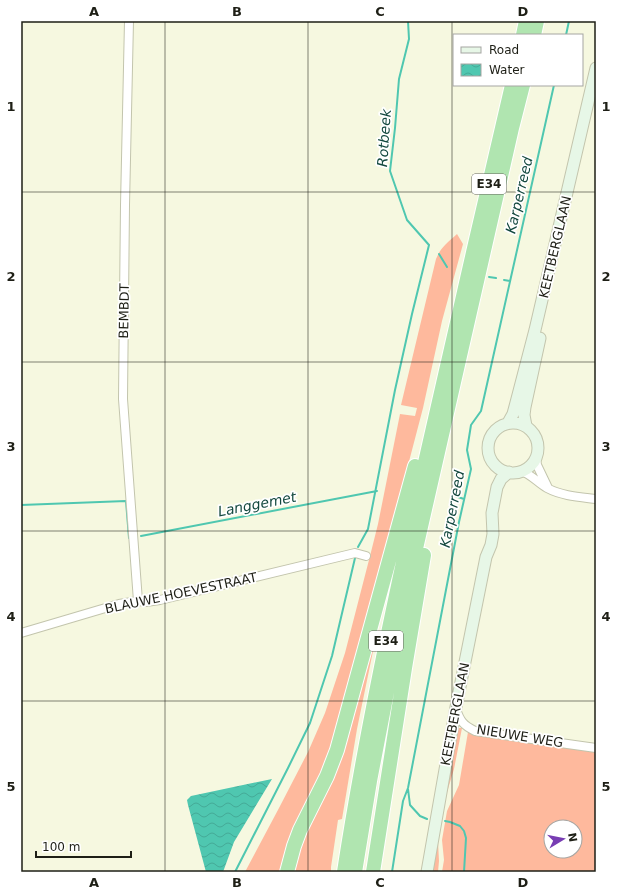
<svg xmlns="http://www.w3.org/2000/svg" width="617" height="893" font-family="'DejaVu Sans',sans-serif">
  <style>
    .grass { fill: #feb99d; fill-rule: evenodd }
    .water { fill: url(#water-waves) }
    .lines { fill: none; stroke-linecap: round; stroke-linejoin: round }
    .stream { stroke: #4fc7b0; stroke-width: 2 }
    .street-casing { stroke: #c3c5ad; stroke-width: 10 }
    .secondary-casing { stroke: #c3c5ad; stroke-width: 13 }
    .highway-casing { stroke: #fff; stroke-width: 16 }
    .street { stroke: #fff; stroke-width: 8 }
    .secondary { stroke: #e7f7e7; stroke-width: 11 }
    .highway { stroke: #b0e5b0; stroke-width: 14 }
    .grid { fill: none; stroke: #1e1f16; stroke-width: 1; stroke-opacity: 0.55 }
    .labels { text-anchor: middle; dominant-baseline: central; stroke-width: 3.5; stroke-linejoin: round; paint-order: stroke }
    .shield { fill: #fff; stroke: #62625c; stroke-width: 1 }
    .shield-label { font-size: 12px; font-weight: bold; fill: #1e1f16 }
    .street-label { font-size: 13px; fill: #1e1f16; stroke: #fff }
    .water-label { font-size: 14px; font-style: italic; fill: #13483e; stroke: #fff }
    .neatline { fill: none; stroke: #1e1f16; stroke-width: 1.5 }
    .grid-label { font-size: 13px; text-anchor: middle; font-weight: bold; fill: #1e1f16 }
  </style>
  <defs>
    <pattern id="water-waves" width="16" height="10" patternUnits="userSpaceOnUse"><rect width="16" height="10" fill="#4fc7b0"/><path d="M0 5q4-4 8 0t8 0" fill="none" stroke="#44aa97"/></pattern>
  </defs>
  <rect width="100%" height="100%" fill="#f6f8e0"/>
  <path class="grass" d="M 457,234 L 463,244 L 442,321 L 423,408 L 338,733 L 282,872 L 245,872 L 279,808 L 308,752 L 325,713 L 345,653 L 370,556 L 378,524 L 400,414 L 415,416 L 417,408 L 401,405 L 436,259 C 441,247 447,243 457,234 Z
    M 387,583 L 357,729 L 342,819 L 338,820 L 331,867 L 331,872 L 291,872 Z
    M 459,728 L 462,728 L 454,769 L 445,799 L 438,842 L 439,861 L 438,872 L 431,872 L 456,729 Z
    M 468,732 L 596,752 L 596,872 L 442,872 L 444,860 L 442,840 L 447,811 L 459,785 ZM 551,827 L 575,827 L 575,851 L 551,851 Z"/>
  <path class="water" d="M 272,779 L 234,842 L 223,872 L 206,872 L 188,805 L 187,800 L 191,796 Z"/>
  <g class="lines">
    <path class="stream" d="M 408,21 L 409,39 L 399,79 L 395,128 L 390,171 L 407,220 L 429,245
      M 566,35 L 569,21
      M 439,254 L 447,267
      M 489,277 L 496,278
      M 504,280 L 510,281
      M 452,495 L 464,499
      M 21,505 L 126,501 L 129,538
      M 141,536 L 377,491
      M 358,547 L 368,529 L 395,390 L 412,314 L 429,245
      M 408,789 L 410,805 L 420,816 L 427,819
      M 445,821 L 450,822 L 460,826 L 464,831 L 466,838 L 464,872
      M 235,872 L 288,768 L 310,723 L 332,656 L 343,609 L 355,558
      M 392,872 L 403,801 L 408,788 L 459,522 L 471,469 L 467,450 L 471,425 L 481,411 L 554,85"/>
    <defs>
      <path id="street" d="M 129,21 L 125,205 L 123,399 L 138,601
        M 536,457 L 537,465 L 548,488
        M 521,471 C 531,474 538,483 547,488 C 562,496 580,497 596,499
        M 21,633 L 119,604 L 138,601 L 146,602 L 160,600 L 355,553 L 366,556
        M 456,709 C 460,721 463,725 475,731 L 596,748"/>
      <path id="secondary" d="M 508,423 L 513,414 L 535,330 L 596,68
        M488 448a25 25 0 1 1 50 0a25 25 0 1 1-50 0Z
        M 526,426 L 524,415 L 525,407 L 540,338
        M 427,872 L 456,707 L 486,557 L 491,545 L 493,534 L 492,513 L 497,487 L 501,479 L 509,472"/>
      <path id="highway" d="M 523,35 L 526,21
        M 534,35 L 537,21
        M 287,872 L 294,846 L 300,830 L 327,776 L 337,750 L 415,466
        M 344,872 C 365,736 394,602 424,467 C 453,340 482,212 512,85
        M 355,872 L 370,781 L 407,588 L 512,128 L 523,85
        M 373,872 L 405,668 L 424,555"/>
    </defs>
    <use href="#street" class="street-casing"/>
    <use href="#secondary" class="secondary-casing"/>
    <use href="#highway" class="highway-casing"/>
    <use href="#street" class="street"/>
    <use href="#secondary" class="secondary"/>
    <use href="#highway" class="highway"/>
  </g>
  <path class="grid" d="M 165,21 L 165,872M 308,21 L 308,872M 452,21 L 452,872M 21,192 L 596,192M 21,362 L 596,362M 21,531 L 596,531M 21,701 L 596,701"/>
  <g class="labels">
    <g class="shield">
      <rect x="472" y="174" width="34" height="20" rx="3"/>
      <rect x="369" y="631" width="34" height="20" rx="3"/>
    </g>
    <g class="shield-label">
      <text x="489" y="184">E34</text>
      <text x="386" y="641">E34</text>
    </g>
    <g class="street-label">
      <text transform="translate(555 247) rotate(-77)">KEETBERGLAAN</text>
      <text transform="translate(124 311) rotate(-89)">BEMBDT</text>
      <text transform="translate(181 593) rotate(-12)">BLAUWE HOEVESTRAAT</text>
      <text transform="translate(455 714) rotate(-79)">KEETBERGLAAN</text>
      <text transform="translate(520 736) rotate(9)">NIEUWE WEG</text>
    </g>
    <g class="water-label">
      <text transform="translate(384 138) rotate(-86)">Rotbeek</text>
      <text transform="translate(519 195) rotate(-77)">Karperreed</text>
      <text transform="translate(257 504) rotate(-11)">Langgemet</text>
      <text transform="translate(452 509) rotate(-79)">Karperreed</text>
    </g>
  </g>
  <rect width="617" height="893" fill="none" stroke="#ffffff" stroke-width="44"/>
  <rect x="453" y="34" width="130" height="52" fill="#ffffff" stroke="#a5a5a2"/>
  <rect x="461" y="47" width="20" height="6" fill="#e7f7e7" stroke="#a5a5a2"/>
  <text x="489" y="54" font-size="12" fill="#1e1f16">Road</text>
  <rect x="461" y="64" width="20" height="12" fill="url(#water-waves)" stroke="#a5a5a2"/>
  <text x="489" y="74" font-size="12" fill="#1e1f16">Water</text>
  <g transform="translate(563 839) rotate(80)"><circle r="19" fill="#ffffff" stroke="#a5a5a2"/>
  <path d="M0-3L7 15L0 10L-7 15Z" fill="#783db3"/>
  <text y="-6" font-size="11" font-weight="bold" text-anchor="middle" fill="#1e1f16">N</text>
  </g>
  <path d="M36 851v6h95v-6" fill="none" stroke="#1e1f16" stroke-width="2"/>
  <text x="42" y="851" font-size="12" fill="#1e1f16" stroke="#ffffff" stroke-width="3" paint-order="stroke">100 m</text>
  <rect x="22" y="22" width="573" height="849" class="neatline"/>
  <g class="grid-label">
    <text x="94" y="16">A</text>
    <text x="237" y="16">B</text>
    <text x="380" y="16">C</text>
    <text x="523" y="16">D</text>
    <text x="11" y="111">1</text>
    <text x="606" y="111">1</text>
    <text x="11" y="281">2</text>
    <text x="606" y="281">2</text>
    <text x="11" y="451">3</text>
    <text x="606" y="451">3</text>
    <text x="11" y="621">4</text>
    <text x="606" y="621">4</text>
    <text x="11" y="791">5</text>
    <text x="606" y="791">5</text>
    <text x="94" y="887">A</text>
    <text x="237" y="887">B</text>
    <text x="380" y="887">C</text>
    <text x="523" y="887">D</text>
  </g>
</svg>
